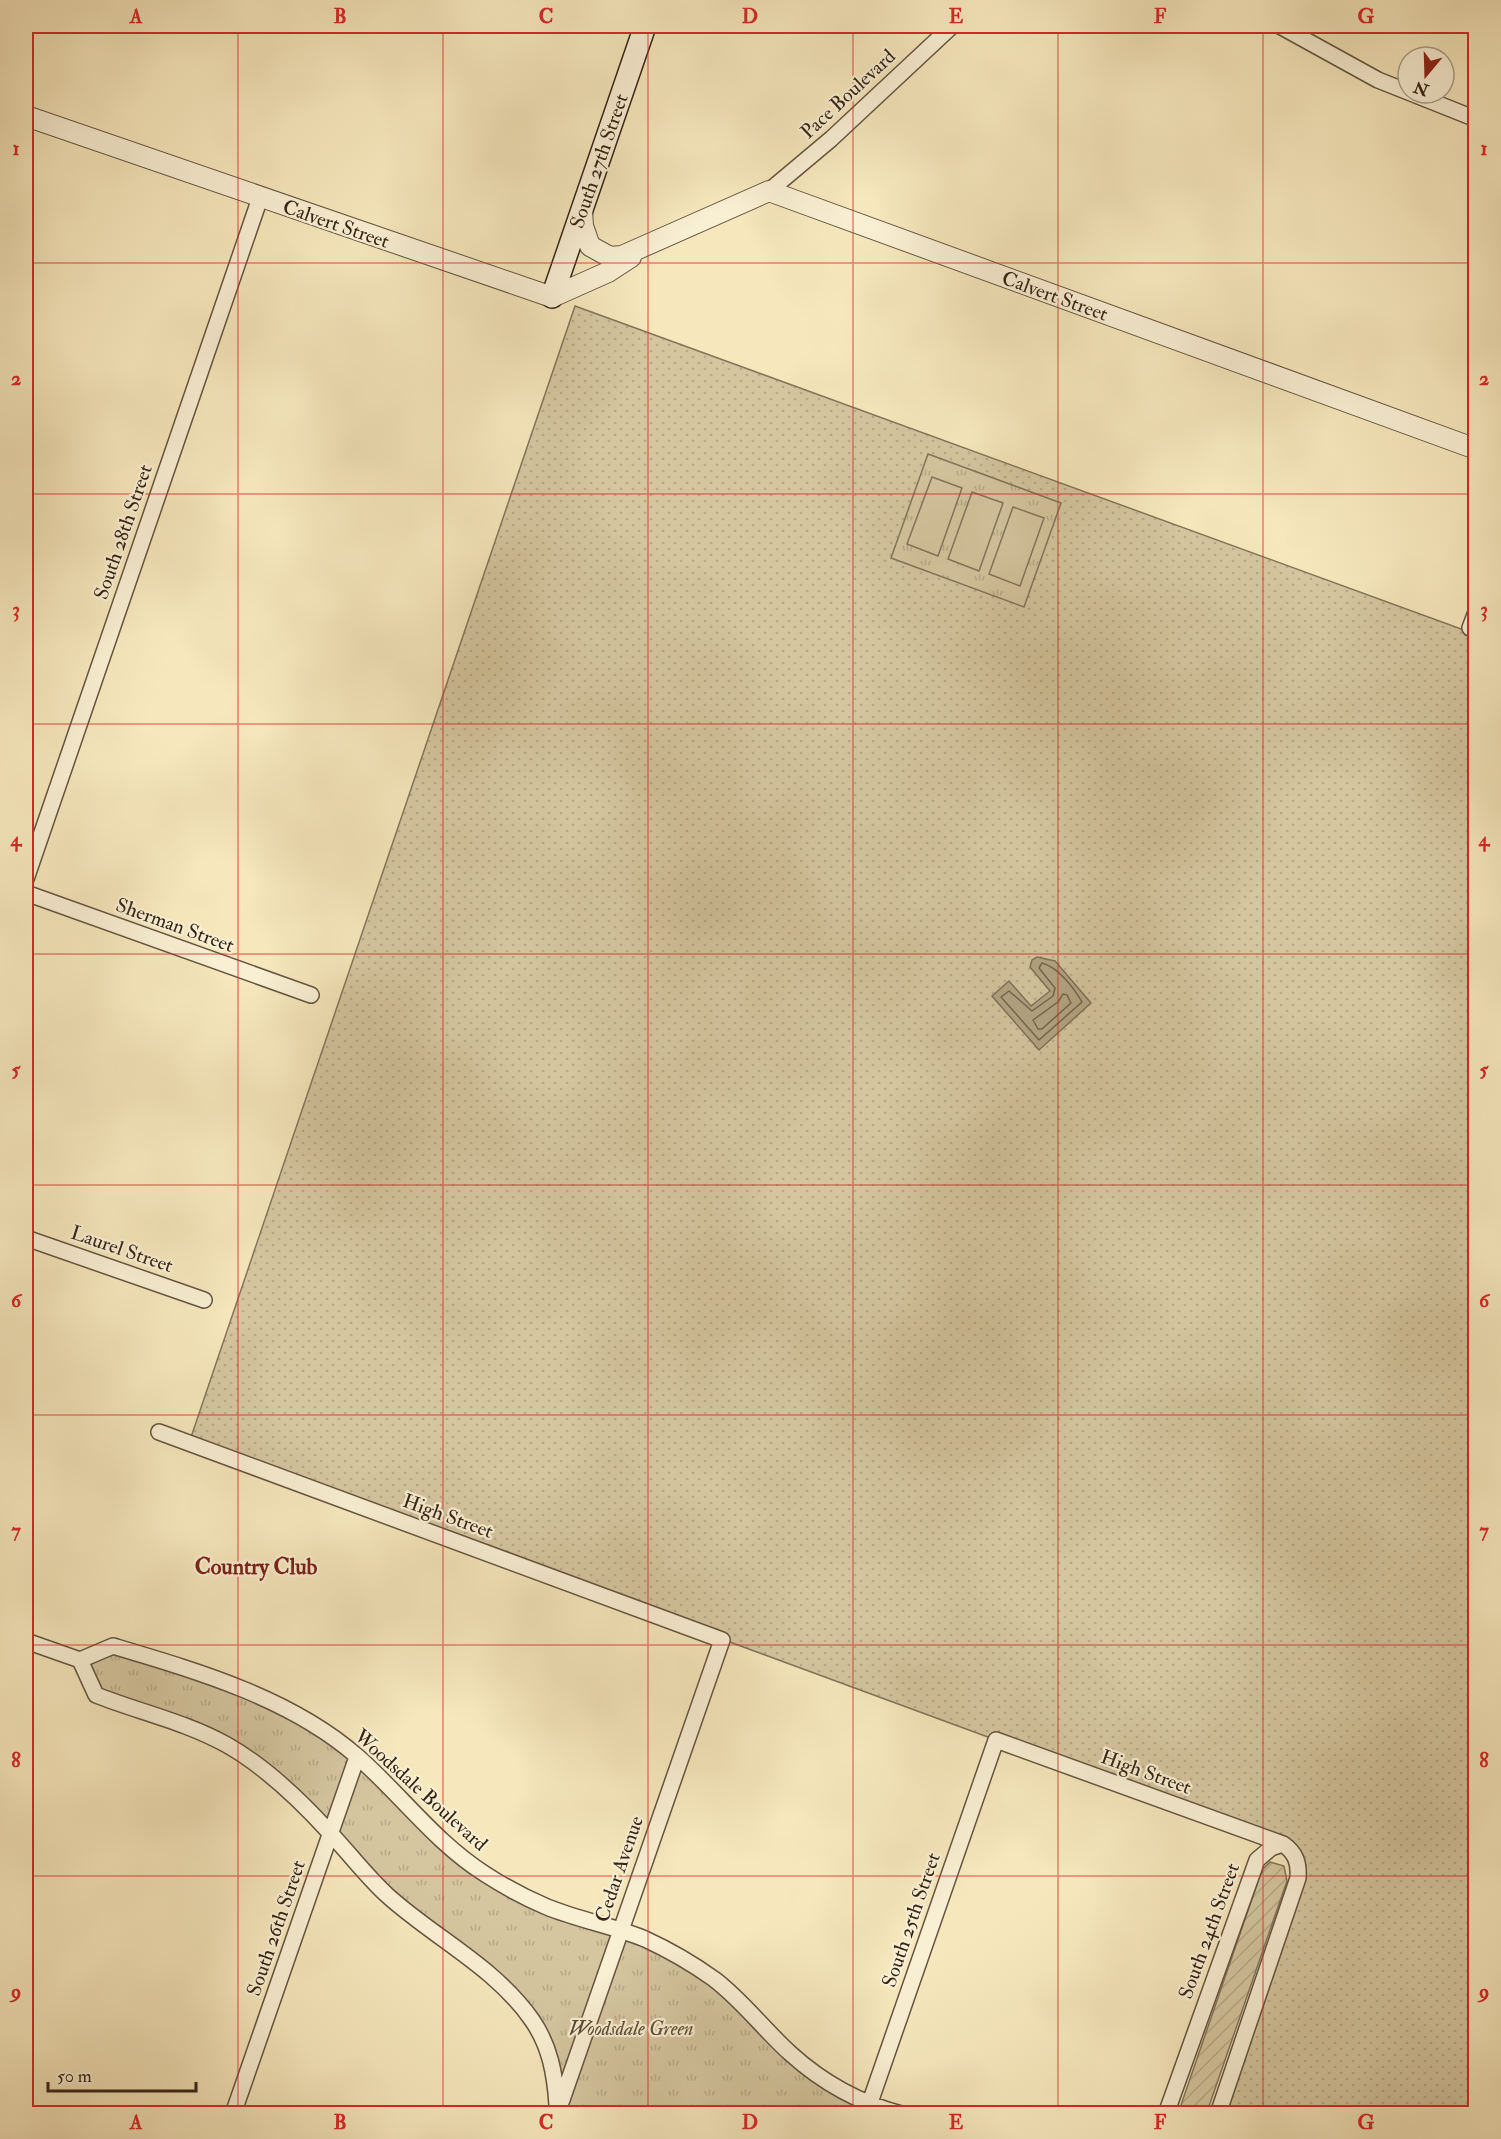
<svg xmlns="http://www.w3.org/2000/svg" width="1501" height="2139" font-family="'IM FELL Double Pica',serif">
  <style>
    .grass { fill: url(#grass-dots); stroke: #84755b; stroke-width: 1.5 }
    .park { fill: url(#park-tufts); stroke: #84755b; stroke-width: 1.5 }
    .garden { fill: url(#garden-furrows); stroke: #84755b; stroke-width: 1.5 }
    .pitch { fill: #d5c6a0; stroke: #84755b; stroke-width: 1.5 }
    .water { fill: #b4a584; stroke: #807158; stroke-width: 1.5 }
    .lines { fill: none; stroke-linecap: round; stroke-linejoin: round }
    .shore { stroke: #74644d; stroke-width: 1.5 }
    .minor-casing { stroke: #645540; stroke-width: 18 }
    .tertiary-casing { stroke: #645540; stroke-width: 22 }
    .secondary-casing { stroke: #332416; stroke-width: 24 }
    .minor { stroke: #f9efd3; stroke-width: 15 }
    .tertiary { stroke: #f9efd3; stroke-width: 20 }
    .secondary { stroke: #f9efd3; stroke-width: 21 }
    .grid { fill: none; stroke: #d62828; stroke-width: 1.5; stroke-opacity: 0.55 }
    .labels { text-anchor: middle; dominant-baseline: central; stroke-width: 4.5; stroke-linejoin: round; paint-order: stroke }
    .street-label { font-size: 20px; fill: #332416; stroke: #f9efd3 }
    .park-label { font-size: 20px; font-style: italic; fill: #5c4c38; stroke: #f9efd3 }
    .quarter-label { font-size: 22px; font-weight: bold; fill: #7a1f14; stroke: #f9efd3 }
    .neatline { fill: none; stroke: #d62828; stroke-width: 2 }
    .grid-label { font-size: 20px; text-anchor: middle; font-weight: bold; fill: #d62828 }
  </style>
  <defs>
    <pattern id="grass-dots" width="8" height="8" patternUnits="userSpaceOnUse" patternTransform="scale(1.5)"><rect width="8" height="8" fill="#d5c6a0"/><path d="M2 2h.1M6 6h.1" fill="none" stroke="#b7aa89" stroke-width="1.8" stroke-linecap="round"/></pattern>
    <pattern id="park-tufts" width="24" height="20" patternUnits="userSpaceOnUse" patternTransform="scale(1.5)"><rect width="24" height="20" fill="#d5c6a0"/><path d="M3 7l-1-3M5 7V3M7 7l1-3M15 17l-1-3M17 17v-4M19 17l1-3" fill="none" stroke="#b7aa89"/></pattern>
    <pattern id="garden-furrows" width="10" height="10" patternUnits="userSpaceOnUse" patternTransform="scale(1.5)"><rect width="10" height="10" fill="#d5c6a0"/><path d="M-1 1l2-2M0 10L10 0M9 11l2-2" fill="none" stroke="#b7aa89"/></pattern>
  </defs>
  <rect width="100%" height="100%" fill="#f6e7bc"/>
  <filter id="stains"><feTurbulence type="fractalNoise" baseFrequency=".00333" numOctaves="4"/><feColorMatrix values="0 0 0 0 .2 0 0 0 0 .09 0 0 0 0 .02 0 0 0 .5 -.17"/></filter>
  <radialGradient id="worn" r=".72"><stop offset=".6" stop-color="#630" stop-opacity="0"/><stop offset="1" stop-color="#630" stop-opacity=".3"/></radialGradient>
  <path class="grass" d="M 575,306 L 1475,634 L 1475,2113 L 1218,2113 L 1298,1878 L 1295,1855 L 996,1740 L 189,1443 Z"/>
  <path class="park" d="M 928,454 L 1061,503 L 1024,607 L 891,558 Z
    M 111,1646 L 223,1682 L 324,1732 L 485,1874 L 678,1956 L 814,2073 L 901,2113 L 560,2113 L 533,2021 L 421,1924 L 331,1833 L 227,1745 L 96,1695 L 80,1660 Z"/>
  <path class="garden" d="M 1270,1862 L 1284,1866 L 1287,1881 L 1207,2112 L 1182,2113 L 1181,2105 L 1262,1870 Z"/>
  <path class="pitch" d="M 932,477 L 962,488 L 938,556 L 907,544 Z
    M 972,492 L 1003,503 L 979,571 L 948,559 Z
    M 1013,507 L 1044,518 L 1020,586 L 989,574 Z"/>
  <path class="water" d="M 1037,957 L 1055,961 L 1091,1003 L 1039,1050 L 992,996 L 1009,981 L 1031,1006 L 1050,991 L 1030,967 L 1032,960 Z"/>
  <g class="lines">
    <path class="shore" d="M 1042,963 C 1058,967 1074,988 1082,1002 L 1039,1040 L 1001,997 L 1009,991 L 1032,1011 L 1053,996 L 1055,988 L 1039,968 Z
      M 1063,994 L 1067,995 L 1071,1003 L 1042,1029 L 1038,1029 L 1033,1020 L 1058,1002 Z"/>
    <defs>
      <path id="minor" d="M 1280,26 L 1378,80 L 1476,119
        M 769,191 L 831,139 L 952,26
        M 1470,628 L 1476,612
        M 26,879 L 260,198
        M 26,893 L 311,995
        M 26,1238 L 204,1300
        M 159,1432 L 722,1640 L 557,2114
        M 26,1641 L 80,1660 L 113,1646 C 197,1671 291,1698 358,1757 C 402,1796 436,1843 485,1874 C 505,1887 526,1898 547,1907 C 579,1920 614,1926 645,1939 C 669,1950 693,1964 714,1979 C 743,2001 764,2030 791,2054 C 823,2083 860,2103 901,2114
        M 80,1660 L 96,1695 C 139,1712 186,1722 227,1745 C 266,1767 300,1800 330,1833 C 350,1854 367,1877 388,1896 C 436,1939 495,1967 532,2020 C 550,2046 555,2074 557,2105
        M 233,2114 L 357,1757
        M 866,2114 L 996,1740 L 1283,1844 C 1296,1853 1299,1863 1298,1878 L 1218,2114
        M 1104,2114 L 1121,2114
        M 1166,2114 L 1257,1860 L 1271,1848 L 1283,1844"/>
      <path id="tertiary" d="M 26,116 L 552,297 L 608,272 L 631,257
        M 582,209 L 583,226 L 590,246 L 610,257 L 622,256 L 769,191 L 1476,449"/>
      <path id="secondary" d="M 552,297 L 645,26"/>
    </defs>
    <use href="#minor" class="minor-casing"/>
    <use href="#tertiary" class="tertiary-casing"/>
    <use href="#secondary" class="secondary-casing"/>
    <use href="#minor" class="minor"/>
    <use href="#tertiary" class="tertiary"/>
    <use href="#secondary" class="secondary"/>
  </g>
  <path class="grid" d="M 238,26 L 238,2114M 443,26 L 443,2114M 648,26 L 648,2114M 853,26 L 853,2114M 1058,26 L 1058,2114M 1263,26 L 1263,2114M 26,263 L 1476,263M 26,494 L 1476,494M 26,724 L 1476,724M 26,954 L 1476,954M 26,1185 L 1476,1185M 26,1415 L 1476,1415M 26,1645 L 1476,1645M 26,1876 L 1476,1876"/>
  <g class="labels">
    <g class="street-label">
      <text transform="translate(848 94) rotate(-43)">Pace Boulevard</text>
      <text transform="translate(599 161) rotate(-71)">South 27th Street</text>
      <text transform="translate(336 224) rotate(19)">Calvert Street</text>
      <text transform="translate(1055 296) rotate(20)">Calvert Street</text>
      <text transform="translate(123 532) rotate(-71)">South 28th Street</text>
      <text transform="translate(175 925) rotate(20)">Sherman Street</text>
      <text transform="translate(122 1249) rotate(19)">Laurel Street</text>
      <text transform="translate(448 1516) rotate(20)">High Street</text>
      <text transform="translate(1146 1772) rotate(20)">High Street</text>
      <text transform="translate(421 1790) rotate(42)">Woodsdale Boulevard</text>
      <text transform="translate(619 1869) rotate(-71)">Cedar Avenue</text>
      <text transform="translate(911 1920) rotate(-71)">South 25th Street</text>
      <text transform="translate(276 1928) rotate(-71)">South 26th Street</text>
      <text transform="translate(1209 1931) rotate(-70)">South 24th Street</text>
    </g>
    <g class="park-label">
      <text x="631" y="2028">Woodsdale Green</text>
    </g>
    <g class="quarter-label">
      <text x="256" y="1567">Country Club</text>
    </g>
  </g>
  <rect width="1501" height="2139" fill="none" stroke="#f6e7bc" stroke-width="66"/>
  <g transform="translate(1426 75) rotate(199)"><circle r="28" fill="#f9efd3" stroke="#aa9e87" stroke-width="1.5"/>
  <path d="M0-4.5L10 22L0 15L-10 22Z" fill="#8f2418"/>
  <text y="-9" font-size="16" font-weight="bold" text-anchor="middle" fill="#332416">N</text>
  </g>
  <path d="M48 2082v9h148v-9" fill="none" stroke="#332416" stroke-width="3"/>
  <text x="57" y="2082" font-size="18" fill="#332416" stroke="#f9efd3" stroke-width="4.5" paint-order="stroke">50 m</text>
  <rect x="33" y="33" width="1435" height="2073" class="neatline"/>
  <g class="grid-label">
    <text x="136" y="23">A</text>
    <text x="340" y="23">B</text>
    <text x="546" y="23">C</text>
    <text x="750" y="23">D</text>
    <text x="956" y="23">E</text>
    <text x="1160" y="23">F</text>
    <text x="1366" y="23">G</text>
    <text x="16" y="155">1</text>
    <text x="1484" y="155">1</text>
    <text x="16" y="385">2</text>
    <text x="1484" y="385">2</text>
    <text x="16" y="616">3</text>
    <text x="1484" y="616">3</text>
    <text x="16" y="846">4</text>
    <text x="1484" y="846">4</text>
    <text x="16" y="1076">5</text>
    <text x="1484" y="1076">5</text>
    <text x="16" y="1307">6</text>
    <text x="1484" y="1307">6</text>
    <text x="16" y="1537">7</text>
    <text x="1484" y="1537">7</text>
    <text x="16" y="1767">8</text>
    <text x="1484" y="1767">8</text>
    <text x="16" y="1998">9</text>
    <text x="1484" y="1998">9</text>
    <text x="136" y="2129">A</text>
    <text x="340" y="2129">B</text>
    <text x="546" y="2129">C</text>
    <text x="750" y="2129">D</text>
    <text x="956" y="2129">E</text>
    <text x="1160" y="2129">F</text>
    <text x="1366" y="2129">G</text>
  </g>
  <rect width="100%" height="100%" filter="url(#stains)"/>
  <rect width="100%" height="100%" fill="url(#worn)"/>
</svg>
